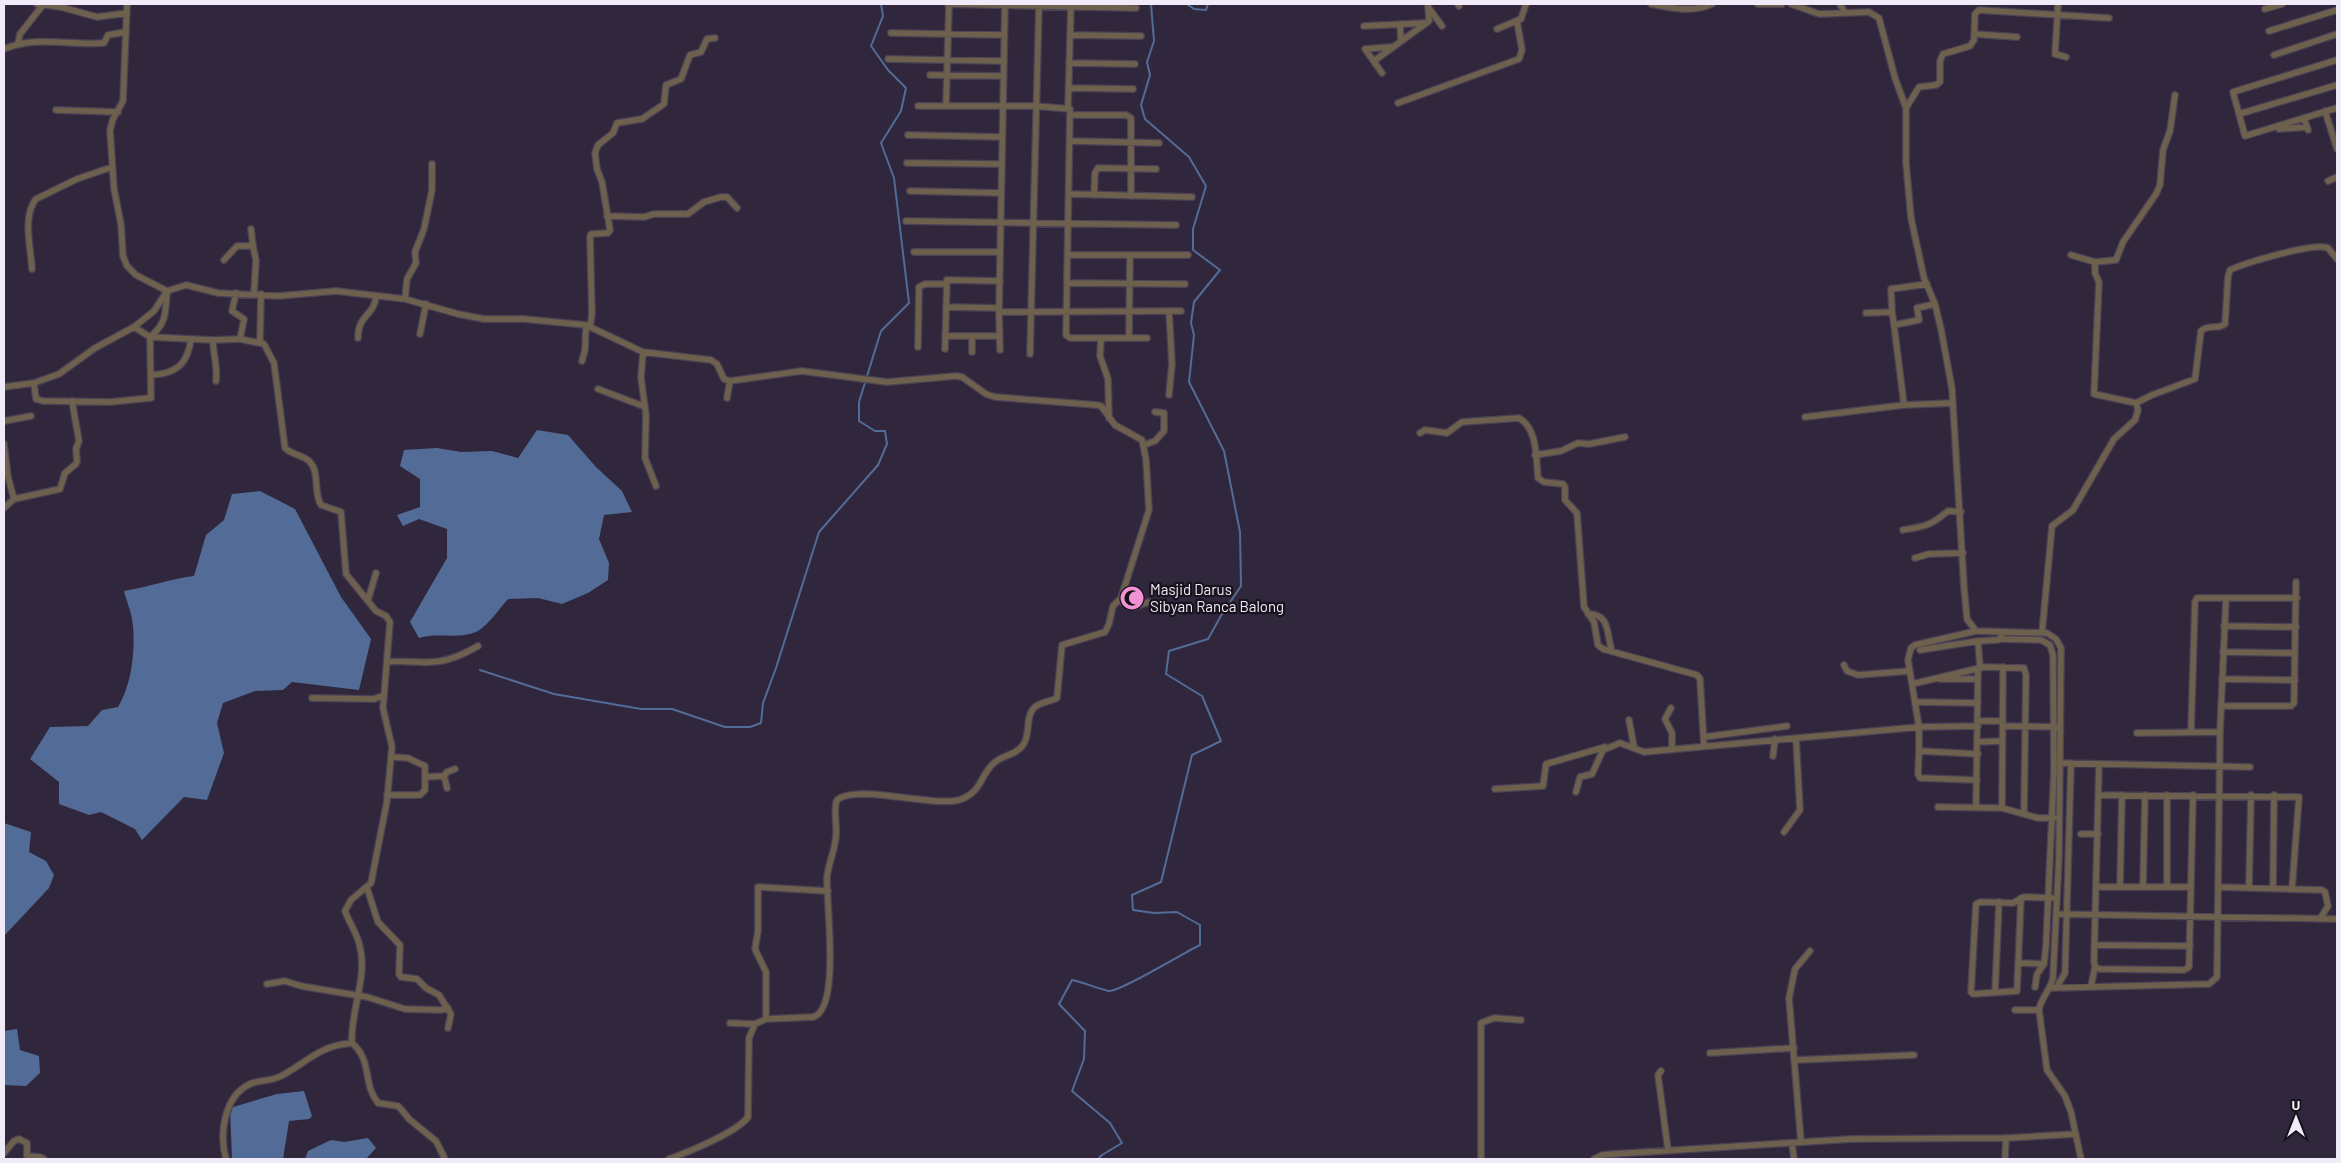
<svg xmlns="http://www.w3.org/2000/svg" width="2341" height="1163" font-family="Barlow,sans-serif">
  <style>
    .water { fill: #526c97 }
    .lines { fill: none; stroke-linecap: round; stroke-linejoin: round }
    .stream { stroke: #526c97; stroke-width: 2 }
    .minor-casing { stroke: #4c4256; stroke-width: 8 }
    .minor { stroke: #6d614d; stroke-width: 5.5 }
    .labels { text-anchor: middle; dominant-baseline: central; stroke-width: 4.5; stroke-linejoin: round; paint-order: stroke }
    .poi-label { font-size: 15px; fill: #f1ebf9; stroke: #17121c; text-anchor: start }
  </style>
  <rect width="100%" height="100%" fill="#31273c"/>
  <path class="water" d="M 537,430 L 568,435 L 596,467 L 622,491 L 632,512 L 604,515 L 599,539 L 609,563 L 608,580 L 588,593 L 562,604 L 538,598 L 508,599 C 499,609 489,624 478,631 C 460,640 437,632 419,638 L 410,622 L 447,558 L 447,529 L 419,519 L 403,526 L 397,515 L 420,507 L 420,479 L 400,466 L 404,450 L 437,448 L 461,452 L 492,451 L 518,458 Z
    M 260,491 L 295,509 L 341,597 L 371,639 L 359,690 L 292,682 L 283,690 L 255,691 L 223,703 L 217,723 L 224,753 L 207,800 L 184,797 L 142,840 L 135,829 L 101,812 L 89,815 L 59,804 L 59,782 L 30,759 L 50,727 L 88,726 L 102,710 L 118,707 C 132,684 135,652 133,626 C 132,614 127,602 124,591 C 148,587 170,579 194,576 L 206,535 L 224,520 L 232,494 Z
    M 4,823 L 31,832 L 29,852 L 46,861 L 54,875 L 49,888 L 4,936 Z
    M 17,1029 L 20,1050 L 39,1056 L 40,1073 L 26,1086 L 4,1085 L 4,1031 Z
    M 304,1091 L 312,1116 L 309,1119 L 289,1121 L 283,1159 L 232,1159 L 230,1108 L 277,1094 Z
    M 368,1138 L 376,1148 L 366,1159 L 305,1159 L 308,1151 L 331,1140 L 344,1142 Z"/>
  <g class="lines">
    <path class="stream" d="M 1187,4 L 1194,9 L 1206,10 L 1208,4
      M 480,670 L 554,694 L 641,709 L 672,709 L 725,727 L 750,727 L 761,723 L 763,703 L 776,668 L 819,532 L 878,465 L 887,444 L 885,431 L 875,431 L 859,421 L 859,402 L 881,331 L 909,303 L 894,178 L 881,143 L 901,111 L 906,88 L 888,70 L 871,46 L 883,16 L 881,4
      M 1098,1159 L 1102,1155 L 1122,1143 L 1110,1123 L 1072,1091 L 1084,1059 L 1085,1031 L 1059,1004 L 1072,980 C 1083,982 1099,989 1109,991 C 1120,992 1185,952 1200,945 L 1200,925 L 1177,912 L 1154,913 L 1133,910 L 1132,895 L 1161,882 L 1192,755 L 1221,741 L 1202,696 L 1166,674 L 1169,651 L 1208,639 L 1222,614 L 1241,586 L 1240,532 L 1224,451 L 1189,382 L 1194,335 L 1191,323 L 1194,302 L 1220,270 L 1193,250 L 1193,229 L 1206,186 L 1189,157 L 1145,119 L 1141,105 L 1150,75 L 1147,62 L 1154,41 L 1151,4"/>
    <defs>
      <path id="minor" d="M 37,4 L 61,7 L 97,17 L 127,13
        M 127,4 L 123,101 L 113,119 L 110,130 L 114,189 L 121,224 L 123,256 L 127,266 L 136,275 L 167,291
        M 948,4 L 1136,8
        M 1005,4 L 999,312 L 1181,311
        M 1458,4 L 1459,6
        M 1651,4 C 1671,8 1693,13 1712,4
        M 1758,4 L 1782,4
        M 1791,4 L 1819,14 L 1845,13
        M 1840,4 L 1845,13 L 1869,12 L 1879,18 L 1895,78 L 1906,108 L 1906,163 L 1911,218 L 1924,278 L 1935,304 L 1941,329 L 1952,389 L 1964,587 L 1967,619 L 1976,631 L 2047,633 L 2056,639 L 2061,648 L 2059,857 L 2053,977 C 2051,990 2041,997 2039,1010 L 2047,1070 L 2065,1096 L 2071,1112 L 2081,1159
        M 2058,4 L 2055,54 L 2066,57
        M 1428,7 L 1442,26
        M 2265,9 L 2282,4
        M 1400,24 L 1401,41
        M 1364,26 L 1425,23
        M 1497,29 L 1521,19 L 1526,4
        M 2269,31 L 2337,10
        M 891,33 L 1004,35
        M 1974,34 L 2017,37
        M 1070,35 L 1141,36
        M 18,43 L 20,34 L 42,6
        M 4,49 C 37,35 69,46 104,43 L 108,35 L 126,32
        M 2274,55 L 2337,34
        M 888,59 L 1003,61
        M 1374,61 L 1429,21 L 1428,4
        M 1069,63 L 1135,64
        M 1382,73 L 1365,49 L 1391,47
        M 930,75 L 1003,76
        M 1069,88 L 1133,89
        M 1398,103 L 1519,59 L 1522,50 L 1517,21
        M 918,106 L 1035,106 L 1070,109 L 1066,335 L 1070,338 L 1147,338
        M 946,106 L 949,4
        M 1068,108 L 1071,4
        M 1906,108 L 1919,87 L 1936,85 L 1940,82 L 1940,61 L 1943,54 L 1970,46 L 1974,40 L 1975,14 L 1979,10 L 2109,18
        M 56,110 L 118,112
        M 2325,111 L 2337,149
        M 2239,114 L 2337,85
        M 1070,115 L 1126,115 L 1131,118 L 1131,196
        M 2304,118 L 2337,108
        M 2279,129 L 2307,127
        M 2308,130 L 2304,118 L 2245,136 L 2233,92 L 2337,60
        M 908,135 L 1002,137
        M 1070,141 L 1159,143
        M 907,163 L 1001,164
        M 2328,181 L 2337,177
        M 910,191 L 1001,193
        M 1069,194 L 1192,197
        M 1094,195 L 1095,173 L 1098,168 L 1156,169
        M 607,216 L 644,217 L 654,214 L 688,214 L 704,202 L 721,197 L 727,197 L 737,208
        M 906,221 L 1176,225
        M 251,229 L 253,246
        M 914,252 L 1000,252
        M 1068,255 L 1188,255
        M 2071,255 L 2095,262 L 2116,260 L 2123,242 L 2156,194 L 2160,185 L 2163,150 L 2170,131 L 2175,95
        M 224,260 L 237,246 L 253,246 L 256,260 L 254,293
        M 32,269 C 31,249 22,216 36,199 L 77,179 L 112,167
        M 1067,283 L 1185,284
        M 236,293 L 232,311 L 244,319 L 240,339
        M 405,299 L 407,279 L 416,263 L 415,252 L 424,229 L 432,190 L 432,164
        M 946,307 L 999,308
        M 999,312 L 1000,350
        M 1892,312 L 1891,289 L 1927,284
        M 1866,313 L 1892,312 L 1894,325 L 1919,320 L 1917,308 L 1935,304
        M 1894,325 L 1904,405
        M 590,326 L 592,315 L 590,236 L 591,234 L 608,233 L 610,230 L 602,182 L 597,169 L 595,153 L 598,145 L 613,133 L 617,123 L 642,119 L 664,104 L 666,85 L 681,79 L 690,55 L 701,52 L 707,39 L 715,38
        M 134,327 L 150,337 L 213,340 L 240,339 L 264,344 L 274,363 L 285,448 C 292,455 304,455 310,462 C 320,473 313,492 321,505 L 341,512 L 346,574 L 376,611 L 386,616 L 390,622 L 383,708 L 392,747 L 391,757 L 387,801 L 371,883 L 351,900 L 345,911 C 349,922 356,932 359,943 C 369,977 350,1009 352,1043
        M 420,334 L 426,304
        M 945,336 L 999,336
        M 358,338 C 358,314 374,316 376,297
        M 1101,338 L 1100,356 L 1108,379 L 1109,418
        M 1129,338 L 1130,255
        M 213,340 C 213,355 218,366 216,381
        M 260,341 L 261,294
        M 918,347 L 919,287 L 925,284 L 946,284
        M 945,349 L 947,280 L 1000,281
        M 643,352 L 641,378 L 646,415 L 645,458 L 656,486
        M 972,352 L 972,336
        M 1030,354 L 1039,4
        M 582,361 L 585,350 L 586,325
        M 151,375 C 176,374 188,364 191,339
        M 34,383 L 36,399 L 43,401 L 110,402 L 151,398 L 150,337 C 167,323 165,313 167,293
        M 4,387 L 34,383 L 59,374 L 95,348 L 134,327 L 154,311 L 167,291 L 186,285 L 218,293 L 278,296 L 336,291 L 405,299 L 458,314 L 484,319 L 524,319 L 586,325 L 643,352 L 711,360 L 717,364 L 724,379 L 730,381 L 802,371 L 887,382 L 956,376 L 962,377 L 986,394 L 995,397 L 1097,405 L 1101,406 L 1115,425 L 1142,440 L 1146,459 L 1149,510 L 1121,598 L 1113,606 L 1109,624 L 1105,632 L 1062,645 L 1057,698 C 1050,702 1038,702 1033,709 C 1025,719 1031,734 1023,745 C 1017,755 1002,755 994,763 C 980,775 983,790 962,799 C 937,809 857,783 837,800 C 833,809 837,823 836,834 C 836,849 828,863 827,878 C 826,902 841,1010 813,1017 L 766,1019 L 755,1024 L 749,1038 L 748,1117 C 736,1133 688,1152 669,1159
        M 598,389 L 643,406
        M 1169,395 L 1172,364 L 1169,311
        M 727,398 L 730,381
        M 2136,403 L 2152,395 L 2195,379 L 2201,331 C 2208,324 2218,330 2225,324 L 2228,277 L 2230,270 C 2245,263 2314,242 2328,248 L 2337,259
        M 1805,417 L 1904,405 L 1953,403
        M 4,421 L 31,416
        M 1420,433 L 1425,430 L 1447,433 L 1462,422 L 1519,418 C 1538,429 1536,459 1538,478 L 1544,482 L 1563,484 L 1565,487 L 1565,500 L 1577,513 L 1584,607 L 1594,622 L 1598,645 L 1603,649 L 1697,675 L 1700,679 L 1704,746
        M 4,444 L 8,477 L 14,499 L 60,489 L 65,473 L 76,464 L 77,461 L 76,449 L 79,441 L 72,401
        M 1144,445 L 1155,441 L 1164,431 L 1164,413 L 1155,412
        M 1535,455 L 1561,451 L 1578,443 L 1589,444 L 1625,437
        M 4,508 L 14,499
        M 1903,530 C 1926,526 1930,526 1948,511 L 1961,512
        M 1915,558 L 1929,554 L 1963,553
        M 368,600 L 376,573
        M 1120,601 L 1135,607 L 1148,602
        M 1588,614 C 1611,614 1606,634 1612,651
        M 2224,626 L 2296,627
        M 1976,631 L 1915,645 L 1911,648 L 1908,660 L 1919,727 L 1919,751 L 1978,754
        M 2042,633 L 2052,526 L 2073,510 L 2114,439 L 2135,420 L 2138,410 L 2136,403 L 2094,394 L 2099,282 L 2095,273 L 2095,262
        M 2001,639 L 2041,640 L 2050,645 L 2053,655 L 2054,770 L 2046,945 L 2044,964 L 2037,974 L 2035,987
        M 1978,641 L 1998,640 L 2001,637
        M 1920,650 L 1978,641 L 1980,668
        M 2223,652 L 2295,653
        M 387,662 C 402,660 415,663 430,662 C 448,662 464,654 478,646
        M 1844,665 L 1847,671 L 1858,675 L 1909,671
        M 1940,679 L 1978,679
        M 2222,679 L 2295,680
        M 1912,684 L 1984,667 L 2024,668 L 2026,675 L 2024,813
        M 312,698 L 374,699 L 384,695
        M 1916,702 L 1978,703
        M 2221,706 L 2291,706 L 2294,703 L 2296,582
        M 1671,708 L 1665,719 L 1672,733 L 1672,750
        M 1629,720 L 1634,747
        M 1978,721 L 2003,721
        M 2003,726 L 2058,727
        M 2191,732 L 2195,602 L 2197,598 L 2226,598
        M 2137,733 L 2220,732
        M 1704,737 L 1787,726
        M 1978,742 L 2002,741
        M 1919,751 L 1918,774 L 1920,778 L 1977,780
        M 1773,756 L 1775,739
        M 2060,763 L 2250,767
        M 2099,764 L 2094,961 L 2095,967 L 2100,969 L 2184,970 L 2189,967 L 2193,795
        M 444,776 L 447,772 L 455,769
        M 425,777 L 444,776 L 447,788
        M 1495,789 L 1543,786 L 1546,764 L 1605,747
        M 1576,792 L 1580,777 L 1592,774 L 1603,750 L 1620,743 L 1644,752 L 1919,727 L 1978,726
        M 387,795 L 420,795 L 425,790 L 425,766 L 408,758 L 391,757
        M 2099,795 L 2299,797 L 2292,889
        M 1938,807 L 2002,808 L 2038,818 L 2054,818
        M 1976,808 L 1978,669
        M 2002,808 L 2003,667
        M 1784,832 L 1800,810 L 1796,738
        M 2081,834 L 2098,834
        M 2097,887 L 2191,887
        M 2120,887 L 2122,795
        M 2143,887 L 2145,795
        M 2167,887 L 2167,795
        M 2218,887 L 2322,890 L 2325,892 L 2328,906 L 2320,919
        M 367,888 L 378,922 L 400,945 L 399,974 L 401,977 L 417,979 L 426,988 L 439,995 L 451,1014 L 448,1028
        M 2249,888 L 2251,795
        M 2273,889 L 2274,795
        M 2021,898 L 2017,991 L 1973,994 L 1971,992 L 1976,904 L 1980,902 L 2013,903 L 2024,897 L 2052,898
        M 2056,914 L 2337,919
        M 2094,945 L 2190,946
        M 2020,963 L 2044,964
        M 267,984 L 285,981 L 301,986 L 367,997 L 405,1009 L 441,1010 L 448,1008
        M 2091,986 L 2095,967
        M 2050,988 L 2209,984 L 2217,977 L 2220,732 L 2226,598 L 2297,598
        M 2056,988 L 2065,973 L 2071,763
        M 1995,993 L 1999,902
        M 2015,1010 L 2039,1010
        M 766,1019 L 766,972 L 755,949 L 758,931 L 758,887 L 828,891
        M 730,1023 L 755,1024
        M 1710,1053 L 1794,1048
        M 1796,1060 L 1914,1055
        M 1661,1071 L 1658,1075 L 1668,1150
        M 1801,1142 L 1789,998 L 1795,969 L 1810,951
        M 1792,1143 L 1794,1159
        M 4,1153 L 14,1141 L 19,1139 L 27,1143 L 27,1156 L 40,1157 L 44,1159
        M 226,1159 C 219,1134 224,1096 250,1084 C 261,1079 272,1082 283,1075 C 310,1060 319,1046 352,1043 C 373,1061 362,1083 378,1103 L 398,1106 L 401,1109 L 409,1119 L 436,1141 L 445,1159
        M 1481,1159 L 1481,1023 L 1494,1018 L 1521,1020
        M 1594,1159 L 1602,1155 L 1614,1154 L 1851,1139 L 2006,1138 L 2076,1134
        M 2005,1159 L 2006,1138"/>
    </defs>
    <use href="#minor" class="minor-casing"/>
    <use href="#minor" class="minor"/>
  </g>
  <defs>
    <symbol id="mosque-disc" viewBox="-11 -11 22 22"><circle r="9.5" fill="#f391d5" stroke="#17121c"/><path d="M3.5-4.9A6 6 0 1 0 3.5 4.9A5 5 0 1 1 3.5-4.9Z" fill="#111"/></symbol>
  </defs>
  <g fill-rule="evenodd">
    <use href="#mosque-disc" x="1118" y="584" width="28" height="28"/>
  </g>
  <g class="labels">
    <g class="poi-label">
      <text x="1150" y="589">Masjid Darus<tspan x="1150" dy="17">Sibyan Ranca Balong</tspan></text>
    </g>
  </g>
  <rect width="2341" height="1163" fill="none" stroke="#f1ebf9" stroke-width="10"/>
  <g transform="translate(2296 1118)" stroke="#17121c" stroke-width="4" paint-order="stroke">
  <path d="M0-4L9 19L0 12L-9 19Z" fill="#f1ebf9"/>
  <text y="-8" font-size="14" font-weight="bold" text-anchor="middle" fill="#f1ebf9">U</text>
  </g>
</svg>
